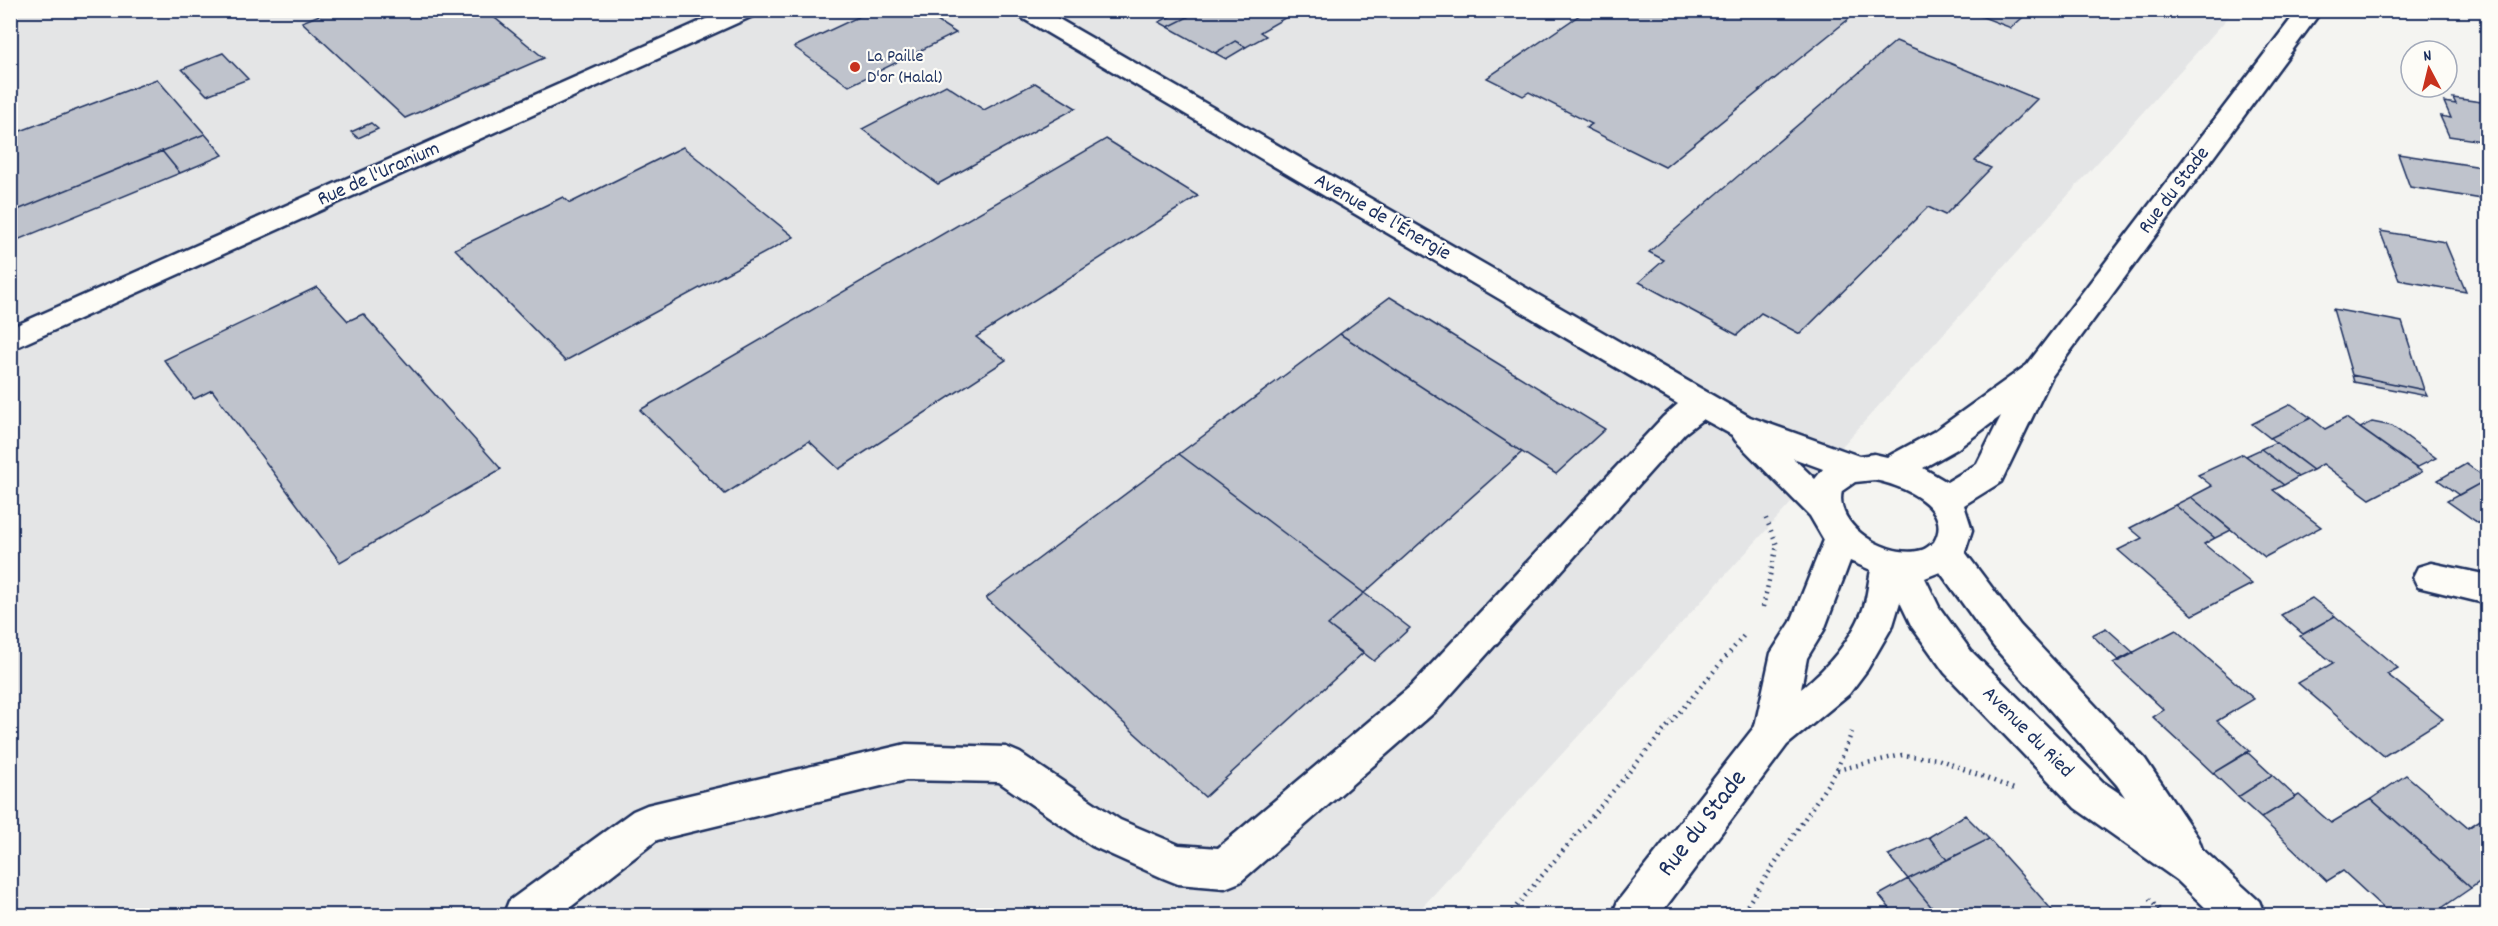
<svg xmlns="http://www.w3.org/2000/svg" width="2498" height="926" font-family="Dekko,sans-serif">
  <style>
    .built { fill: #e4e5e6 }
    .building { fill: #bfc3cc; stroke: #1b2f5e; stroke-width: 1.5 }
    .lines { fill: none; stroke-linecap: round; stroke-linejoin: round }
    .minor-casing { stroke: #1b2f5e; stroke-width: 5 }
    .path { stroke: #1b2f5e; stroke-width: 4.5; stroke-dasharray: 1.5 5; stroke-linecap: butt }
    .minor { fill: #fdfcf7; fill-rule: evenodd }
    .poi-dot { fill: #c8321e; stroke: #fdfcf7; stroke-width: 2 }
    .labels { text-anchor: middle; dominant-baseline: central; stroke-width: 4.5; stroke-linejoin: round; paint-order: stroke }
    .far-poi-label { font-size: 18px; fill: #1b2f5e; stroke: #fdfcf7; text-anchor: start }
    .street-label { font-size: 21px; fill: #1b2f5e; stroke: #fdfcf7 }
    .near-street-label { font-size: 26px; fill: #1b2f5e; stroke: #fdfcf7 }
  </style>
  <rect width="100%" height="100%" fill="#f4f4f1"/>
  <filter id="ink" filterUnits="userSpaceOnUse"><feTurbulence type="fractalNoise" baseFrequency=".0167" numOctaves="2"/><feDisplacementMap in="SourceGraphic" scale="12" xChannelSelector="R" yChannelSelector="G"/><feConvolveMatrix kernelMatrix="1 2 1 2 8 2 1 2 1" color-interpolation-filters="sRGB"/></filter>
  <g filter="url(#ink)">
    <path class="built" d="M 10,11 L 2234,11 L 1782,513 L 1414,916 L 11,915 Z"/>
    <path class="building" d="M 332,10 L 485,10 L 544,58 L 405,118 L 302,22 Z
      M 632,10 L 658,10 L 641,18 Z
      M 866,10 L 920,10 L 956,33 L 849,86 L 794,47 L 869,12 Z
      M 1181,10 L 1299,10 L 1260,32 L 1266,36 L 1246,47 L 1235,41 L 1215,53 L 1168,27 L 1188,17 L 1179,12 Z
      M 1587,10 L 1860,10 L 1665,167 L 1586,128 L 1592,124 L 1529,92 L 1523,96 L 1487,78 Z
      M 1965,10 L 2031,10 L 2011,28 Z
      M 1179,12 L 1188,17 L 1168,27 L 1159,22 Z
      M 1235,41 L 1246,47 L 1226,59 L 1215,53 Z
      M 1896,41 L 2037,99 L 1975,161 L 1991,168 L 1945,215 L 1928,207 L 1800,334 L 1761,313 L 1737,335 L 1639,282 L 1664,260 L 1649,252 Z
      M 223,53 L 248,79 L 207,95 L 182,69 Z
      M 157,79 L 205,134 L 10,213 L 10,135 Z
      M 1035,83 L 1076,108 L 938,184 L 862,129 L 946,85 L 984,110 Z
      M 2453,98 L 2488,103 L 2488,142 L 2449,136 L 2440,116 L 2451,118 L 2444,102 L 2456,104 Z
      M 371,123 L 378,129 L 358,138 L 351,132 Z
      M 205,134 L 223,155 L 180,173 L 162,151 Z
      M 1106,139 L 1198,196 L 976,337 L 1006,360 L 839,469 L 809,441 L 725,494 L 640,410 Z
      M 683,147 L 794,237 L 565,361 L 455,249 L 563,197 L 570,203 Z
      M 162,151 L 180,173 L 10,243 L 10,213 Z
      M 2398,154 L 2488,168 L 2488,200 L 2410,187 Z
      M 2380,231 L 2445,242 L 2466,292 L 2399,280 Z
      M 317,287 L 348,321 L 363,314 L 501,469 L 340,562 L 212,390 L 194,399 L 164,360 Z
      M 1390,297 L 1502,366 L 1605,429 L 1556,474 L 1340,334 Z
      M 2333,309 L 2402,322 L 2424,390 L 2352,375 Z
      M 1340,334 L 1522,452 L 1364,593 L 1179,454 Z
      M 2352,375 L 2424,390 L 2427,396 L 2354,382 Z
      M 2291,404 L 2311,418 L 2270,438 L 2252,424 Z
      M 2311,418 L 2325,429 L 2346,418 L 2422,472 L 2370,499 L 2323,464 L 2313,470 L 2270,438 Z
      M 2372,422 L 2392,426 L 2436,458 L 2416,468 L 2360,428 Z
      M 2276,442 L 2313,470 L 2298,477 L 2261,449 Z
      M 2261,449 L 2298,477 L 2284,485 L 2246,456 Z
      M 1179,454 L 1364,593 L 1328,625 L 1364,652 L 1205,797 L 986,598 Z
      M 2243,454 L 2284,485 L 2273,490 L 2321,527 L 2265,557 L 2191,497 L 2212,486 L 2198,475 Z
      M 2466,464 L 2488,479 L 2459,495 L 2438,480 Z
      M 2488,479 L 2488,530 L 2447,501 Z
      M 2191,497 L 2231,530 L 2215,538 L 2175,505 Z
      M 2175,505 L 2215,538 L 2204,544 L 2252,584 L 2193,615 L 2118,550 L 2142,538 L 2130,528 Z
      M 1364,593 L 1410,628 L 1374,661 L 1328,625 Z
      M 2312,598 L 2335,616 L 2303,634 L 2281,615 Z
      M 2335,616 L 2398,668 L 2387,674 L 2443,719 L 2384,756 L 2298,683 L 2333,663 L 2300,636 Z
      M 2106,628 L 2134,653 L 2119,661 L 2092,635 Z
      M 2176,630 L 2254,699 L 2217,721 L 2250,751 L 2213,773 L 2153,717 L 2164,710 L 2113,663 Z
      M 2247,752 L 2272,775 L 2238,797 L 2213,773 Z
      M 2272,775 L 2296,797 L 2261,818 L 2238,797 Z
      M 2406,775 L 2468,828 L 2488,815 L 2488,880 L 2485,878 L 2471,888 L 2371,799 Z
      M 2299,795 L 2331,823 L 2371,799 L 2471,888 L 2430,916 L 2392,916 L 2343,871 L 2327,881 L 2261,818 Z
      M 1965,815 L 1989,839 L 1947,860 L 1929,837 Z
      M 1929,837 L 1947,860 L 1908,879 L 1888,855 Z
      M 1989,839 L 2024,878 L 2057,916 L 1939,916 L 1908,879 Z
      M 1908,879 L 1939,916 L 1896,916 L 1879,895 Z"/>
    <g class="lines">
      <defs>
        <path id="minor" d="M 726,10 L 758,10 L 755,15 L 10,350 L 10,328 Z
          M 1014,10 L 1043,10 L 1750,417 L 1859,456 L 1874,454 L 1887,457 L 1935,431 L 2027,365 L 2298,10 L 2322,10 L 2052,376 L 2001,482 L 1964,505 L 1972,530 L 1965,552 L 2020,625 L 2145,759 L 2198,838 L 2202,849 L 2259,901 L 2265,916 L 2214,916 L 2177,880 L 2075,808 L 1945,673 L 1912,627 L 1900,602 L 1893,625 L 1867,670 L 1849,694 L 1787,745 L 1659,916 L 1612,916 L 1618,901 L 1755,726 L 1771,653 L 1791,622 L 1824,540 L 1810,516 L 1736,441 L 1732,435 L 1703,419 L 1685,433 L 1437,710 L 1240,882 L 1225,888 L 1178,884 L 1163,878 L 1092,846 L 999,782 L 906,780 L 657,840 L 559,916 L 503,916 L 509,901 L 633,811 L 647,805 L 906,744 L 1006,747 L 1020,753 L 1120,820 L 1179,845 L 1218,848 L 1411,686 L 1663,417 L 1678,404 L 1017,15 ZM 2001,416 L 1977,464 L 1947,482 L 1923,468 L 1957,449 ZM 1793,458 L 1823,469 L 1815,479 ZM 1874,480 C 1899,484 1955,507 1934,542 C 1930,545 1926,549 1922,550 C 1891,560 1833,527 1842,491 L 1855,482 ZM 1850,561 L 1871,570 C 1868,584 1867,600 1862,612 C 1849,643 1826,669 1801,689 L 1807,658 L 1824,630 ZM 1940,572 L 1994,647 L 2117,785 L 2125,797 L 2103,782 L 1971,651 L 1939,607 L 1925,578 Z
          M 2431,563 L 2488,575 L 2488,604 L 2418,587 L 2413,577 L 2418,567 Z"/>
      </defs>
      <use href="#minor" class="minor-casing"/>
      <path class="path" d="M 1763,607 L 1777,545 L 1764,514
        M 1837,769 L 1852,732
        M 2149,899 L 2165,916
        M 1508,916 L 1746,633
        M 1740,916 L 1837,770 L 1902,755 L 1938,759 L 2014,789"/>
      <use href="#minor" class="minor"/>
    </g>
  </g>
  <circle class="poi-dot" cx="855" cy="67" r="6"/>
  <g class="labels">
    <g class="far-poi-label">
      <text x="867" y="57">La Paille<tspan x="867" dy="21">D'or (Halal)</tspan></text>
    </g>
    <g class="street-label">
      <text transform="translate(379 175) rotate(-24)">Rue de l'Uranium</text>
      <text transform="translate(2175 191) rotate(-53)">Rue du Stade</text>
      <text transform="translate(1382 218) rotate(30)">Avenue de l'Énergie</text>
      <text transform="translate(2027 733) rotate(45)">Avenue du Ried</text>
    </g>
    <g class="near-street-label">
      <text transform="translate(1703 824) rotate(-52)">Rue du Stade</text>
    </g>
  </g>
  <rect width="2498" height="926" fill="none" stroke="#fdfcf7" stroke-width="36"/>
  <rect x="18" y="18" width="2462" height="890" fill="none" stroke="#1b2f5e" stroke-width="2" filter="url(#ink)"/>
  <g transform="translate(2429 69) rotate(353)"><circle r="28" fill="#fdfcf7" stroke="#a3aaba" stroke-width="1.5"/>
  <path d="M0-4.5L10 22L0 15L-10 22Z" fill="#c8321e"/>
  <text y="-9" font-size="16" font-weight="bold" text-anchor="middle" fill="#1b2f5e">N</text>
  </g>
</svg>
